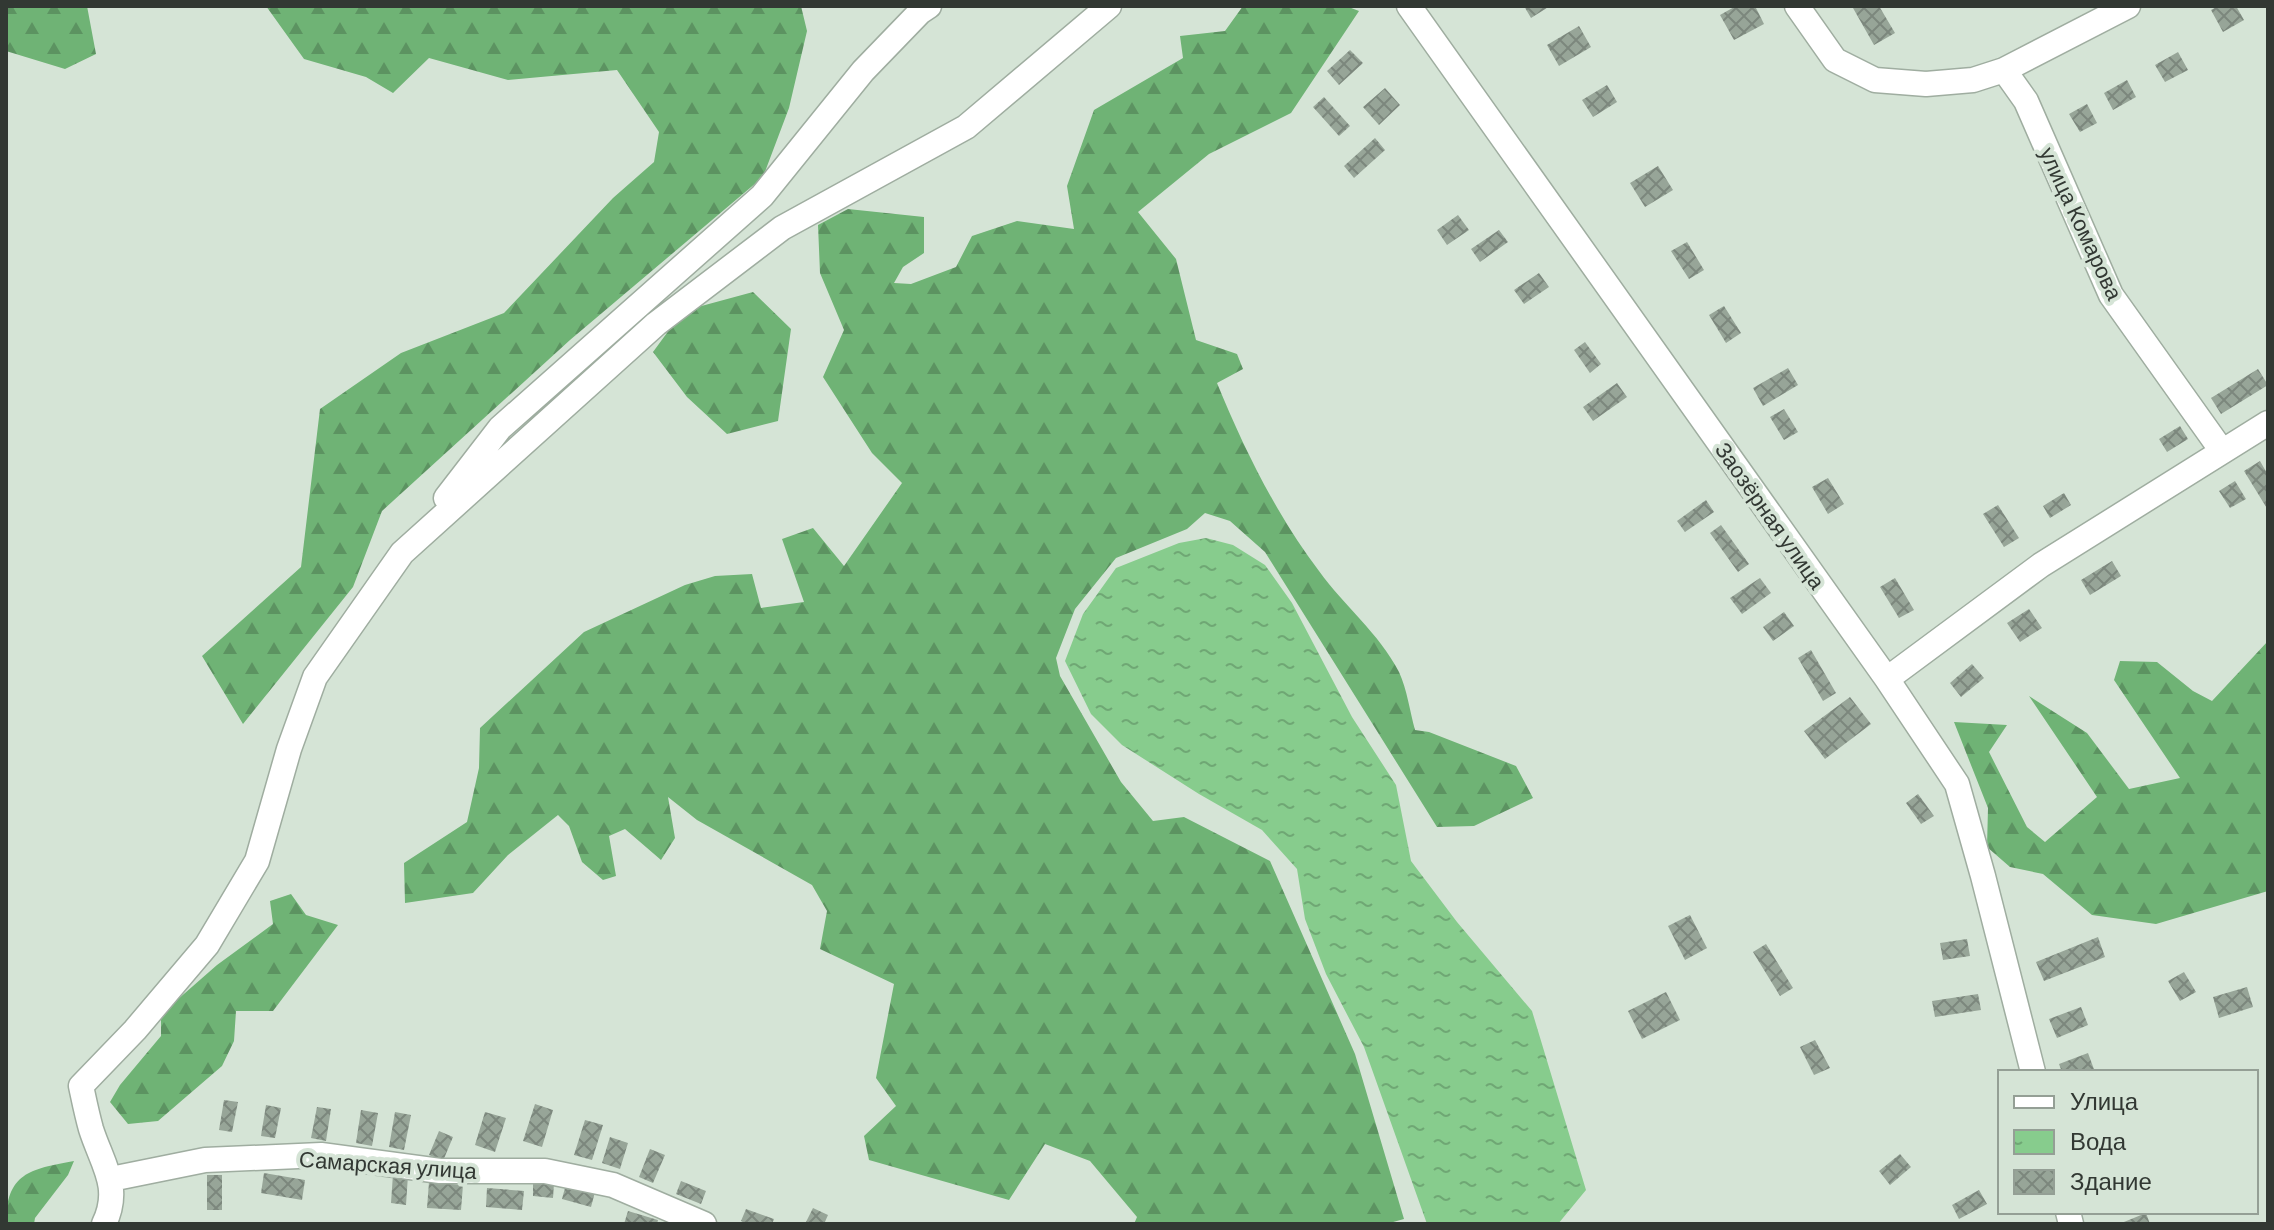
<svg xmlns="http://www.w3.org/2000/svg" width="2274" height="1230" font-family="Barlow,sans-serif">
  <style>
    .forest { fill: url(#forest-firs) }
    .water { fill: url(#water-ripples) }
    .building { fill: url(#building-cross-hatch) }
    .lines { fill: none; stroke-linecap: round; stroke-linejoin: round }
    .minor-casing { stroke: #9fada0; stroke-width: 27 }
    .minor { stroke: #fff; stroke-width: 24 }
    .labels { text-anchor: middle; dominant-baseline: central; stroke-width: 8; stroke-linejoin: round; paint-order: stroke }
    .street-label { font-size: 22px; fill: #323833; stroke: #d5e4d6 }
  </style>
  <defs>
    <pattern id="forest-firs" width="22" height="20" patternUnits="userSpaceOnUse" patternTransform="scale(2)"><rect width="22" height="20" fill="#6fb375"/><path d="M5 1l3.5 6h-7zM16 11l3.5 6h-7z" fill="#5c9361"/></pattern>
    <pattern id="water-ripples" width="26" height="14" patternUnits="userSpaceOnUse" patternTransform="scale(2)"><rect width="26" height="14" fill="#87cc8d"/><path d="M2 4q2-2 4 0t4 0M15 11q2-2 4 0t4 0" fill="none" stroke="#6fa774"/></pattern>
    <pattern id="building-cross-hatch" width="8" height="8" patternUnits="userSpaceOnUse" patternTransform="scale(2)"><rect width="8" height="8" fill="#97a598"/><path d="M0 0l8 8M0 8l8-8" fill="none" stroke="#7c877d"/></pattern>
  </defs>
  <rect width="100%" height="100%" fill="#d5e4d6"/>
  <path class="forest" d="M 6,6 L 87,6 L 96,54 L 65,69 L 6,51 Z
    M 266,6 L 801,6 L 807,31 L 789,108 L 763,177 L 570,340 L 382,511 L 353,587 L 243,724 L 202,656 L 301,567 L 320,409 L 401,353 L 504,313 L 613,198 L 654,162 L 659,132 L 617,70 L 508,80 L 429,58 L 393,93 L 366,77 L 304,59 Z
    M 1243,6 L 1346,6 L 1359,11 L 1291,113 L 1209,154 L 1138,212 L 1176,259 L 1196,340 L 1237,354 L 1243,369 L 1217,383 C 1244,449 1276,514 1319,571 C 1344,606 1379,633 1399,672 C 1407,689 1410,712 1415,730 L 1429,732 L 1516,766 L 1533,798 L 1474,826 L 1437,827 L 1265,552 L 1230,521 L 1205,513 L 1187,529 L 1116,558 L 1075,609 L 1056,658 L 1060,676 L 1121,782 L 1153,821 L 1184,817 L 1270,861 L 1355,1054 L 1404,1219 L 1386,1224 L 1134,1224 L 1137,1217 L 1090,1161 L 1045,1144 L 1009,1200 L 869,1160 L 864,1136 L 896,1106 L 876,1078 L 894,984 L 820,949 L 827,911 L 812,885 L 697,820 L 668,797 L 675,838 L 661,860 L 625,829 L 609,836 L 616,876 L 603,880 L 582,862 L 569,826 L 558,815 L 508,855 L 473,893 L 405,903 L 404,863 L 467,822 L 479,768 L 480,728 L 584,632 L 685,585 L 715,576 L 752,574 L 761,608 L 804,602 L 782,539 L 813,528 L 844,566 L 902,483 L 872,453 L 823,377 L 844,330 L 820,273 L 818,225 L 848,209 L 924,217 L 924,253 L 903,267 L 894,283 L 911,284 L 956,267 L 972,236 L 1017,221 L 1074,229 L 1067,186 L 1094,110 L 1183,58 L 1180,36 L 1225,31 Z
    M 753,292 L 791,329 L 778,421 L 727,434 L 687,397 L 653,352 L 683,311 Z
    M 2268,641 L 2268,891 L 2156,924 L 2092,915 L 2043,874 L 2010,867 L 1987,847 L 1988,808 L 1954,722 L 2007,725 L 1989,752 L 2027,827 L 2045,842 L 2097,797 L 2029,696 L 2087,733 L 2129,789 L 2180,778 L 2114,680 L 2120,661 L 2157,662 L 2193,691 L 2212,701 Z
    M 291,894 L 306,915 L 338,925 L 273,1011 L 236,1011 L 234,1041 L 222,1066 L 158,1121 L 128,1124 L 110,1102 L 120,1085 L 161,1036 L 161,1014 L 217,965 L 273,924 L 270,901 Z
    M 74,1161 L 68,1175 L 35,1218 L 34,1224 L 6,1224 C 6,1173 30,1169 74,1161 Z"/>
  <path class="water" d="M 1206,538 L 1233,545 L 1265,565 L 1292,603 L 1352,717 L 1396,785 L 1411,861 L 1457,922 L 1532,1011 L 1586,1190 L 1558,1224 L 1427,1224 L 1364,1047 L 1326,974 L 1305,919 L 1297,869 L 1262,830 L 1199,794 L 1122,745 L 1091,714 L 1065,661 L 1083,614 L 1116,568 L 1179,543 Z"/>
  <path class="building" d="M 1524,6 L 1550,6 L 1531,18 Z
    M 1736,6 L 1755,6 L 1764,24 L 1734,40 L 1720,15 Z
    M 1857,6 L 1879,6 L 1895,33 L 1874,45 L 1853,8 Z
    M 2218,6 L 2236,6 L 2244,20 L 2223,32 L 2211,10 Z
    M 1579,26 L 1591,47 L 1559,66 L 1547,45 Z
    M 1350,50 L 1363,63 L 1339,85 L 1327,71 Z
    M 2178,52 L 2188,70 L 2165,82 L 2155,65 Z
    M 2127,80 L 2136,97 L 2113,110 L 2104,93 Z
    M 1607,85 L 1617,102 L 1593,117 L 1582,100 Z
    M 1385,88 L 1400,105 L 1379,125 L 1363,107 Z
    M 1324,97 L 1350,126 L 1339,136 L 1313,107 Z
    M 2087,104 L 2097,123 L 2080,132 L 2069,114 Z
    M 1375,138 L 1385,150 L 1354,178 L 1344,166 Z
    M 1658,166 L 1673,190 L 1645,207 L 1630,183 Z
    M 1458,215 L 1469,230 L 1447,245 L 1437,230 Z
    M 1499,230 L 1508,242 L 1480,262 L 1471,249 Z
    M 1687,242 L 1704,270 L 1689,279 L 1671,251 Z
    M 1539,273 L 1549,287 L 1524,304 L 1514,290 Z
    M 1724,306 L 1741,333 L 1726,343 L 1709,315 Z
    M 1585,342 L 1601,364 L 1590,373 L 1574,350 Z
    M 1788,368 L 1798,385 L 1763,406 L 1753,388 Z
    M 2258,369 L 2268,385 L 2221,414 L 2211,398 Z
    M 1617,383 L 1627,397 L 1593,421 L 1583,407 Z
    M 1784,409 L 1798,432 L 1784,440 L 1770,417 Z
    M 2180,426 L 2188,439 L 2167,452 L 2159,439 Z
    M 2260,461 L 2268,475 L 2268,510 L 2244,471 Z
    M 1828,478 L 1844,504 L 1828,514 L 1812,487 Z
    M 2235,481 L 2246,499 L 2230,508 L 2219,491 Z
    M 2064,493 L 2071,505 L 2050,518 L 2043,506 Z
    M 1706,500 L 1714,512 L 1685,532 L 1677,521 Z
    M 1998,505 L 2019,538 L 2004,547 L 1983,514 Z
    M 1721,525 L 1749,564 L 1738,572 L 1710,533 Z
    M 2112,561 L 2121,576 L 2090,595 L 2081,580 Z
    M 1760,578 L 1771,593 L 1742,614 L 1730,598 Z
    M 1895,578 L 1914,610 L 1899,618 L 1880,587 Z
    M 2029,609 L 2042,628 L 2020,642 L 2007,623 Z
    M 1784,612 L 1794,626 L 1773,641 L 1763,627 Z
    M 1811,650 L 1836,693 L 1823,701 L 1798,658 Z
    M 1972,664 L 1984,678 L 1961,697 L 1950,683 Z
    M 1850,697 L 1871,724 L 1825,759 L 1804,731 Z
    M 1918,794 L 1934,816 L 1921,824 L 1906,803 Z
    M 1690,915 L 1707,948 L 1685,960 L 1668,926 Z
    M 2098,937 L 2105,957 L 2044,981 L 2036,962 Z
    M 1967,939 L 1970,956 L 1943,960 L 1940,943 Z
    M 1766,944 L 1793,988 L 1780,996 L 1753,952 Z
    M 2184,972 L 2196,992 L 2180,1001 L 2168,981 Z
    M 2247,987 L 2253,1007 L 2219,1018 L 2213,997 Z
    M 1666,992 L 1680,1020 L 1642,1039 L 1628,1011 Z
    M 1978,994 L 1981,1010 L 1935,1017 L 1932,1001 Z
    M 2081,1007 L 2088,1025 L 2057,1038 L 2049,1019 Z
    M 1815,1040 L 1830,1068 L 1814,1075 L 1800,1047 Z
    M 2088,1053 L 2095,1072 L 2062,1072 L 2059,1064 Z
    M 224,1100 L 238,1102 L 232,1132 L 219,1130 Z
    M 535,1104 L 553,1110 L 542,1147 L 523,1141 Z
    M 266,1105 L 281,1108 L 275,1138 L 261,1136 Z
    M 317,1107 L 331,1109 L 326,1141 L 311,1138 Z
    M 361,1110 L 378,1113 L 372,1146 L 356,1143 Z
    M 395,1112 L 411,1115 L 404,1150 L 389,1147 Z
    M 485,1112 L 506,1118 L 495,1152 L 475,1145 Z
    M 585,1120 L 603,1125 L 592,1160 L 574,1155 Z
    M 439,1131 L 453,1137 L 443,1161 L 429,1155 Z
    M 610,1137 L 628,1143 L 620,1169 L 602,1163 Z
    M 650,1149 L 665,1155 L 653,1183 L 639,1177 Z
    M 1900,1154 L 1911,1167 L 1890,1185 L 1879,1171 Z
    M 264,1173 L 305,1180 L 302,1200 L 261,1193 Z
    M 393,1174 L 408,1175 L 406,1205 L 391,1203 Z
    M 207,1175 L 222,1175 L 222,1210 L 207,1210 Z
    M 533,1181 L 554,1183 L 553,1198 L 533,1196 Z
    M 681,1181 L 706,1191 L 701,1204 L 676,1194 Z
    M 429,1182 L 463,1185 L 461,1210 L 427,1208 Z
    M 566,1184 L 595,1192 L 591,1207 L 562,1199 Z
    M 487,1188 L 524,1191 L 522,1210 L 486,1207 Z
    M 1979,1190 L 1987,1204 L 1959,1219 L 1952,1205 Z
    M 813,1208 L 828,1215 L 824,1224 L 805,1224 Z
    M 746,1209 L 774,1219 L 772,1224 L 748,1224 L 741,1221 Z
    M 628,1211 L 658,1220 L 657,1224 L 624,1224 Z
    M 2146,1213 L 2150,1224 L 2119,1224 Z"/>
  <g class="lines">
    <defs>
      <path id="minor" d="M 1409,6 L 1887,679 L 1957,784 L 1983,876 L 2033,1072
        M 1797,6 L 1835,60 L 1875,80 L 1926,84 L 1973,80 L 2004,70 L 2128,6
        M 2004,70 L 2026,101 L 2111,295 L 2222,451
        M 446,498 L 500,428 L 762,196 L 863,71 L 920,12 L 929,6
        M 1887,679 L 2041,565 L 2268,423
        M 111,1179 L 205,1160 L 321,1155 L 440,1171 L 545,1171 L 613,1185 L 704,1224
        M 2068,1212 L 2071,1224
        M 104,1224 C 122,1187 102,1164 91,1129 C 87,1115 84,1100 81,1086 L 135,1030 L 207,945 L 257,861 L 289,749 L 315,677 L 402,553 L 656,324 L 782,228 L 966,127 L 1109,6"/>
    </defs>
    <use href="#minor" class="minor-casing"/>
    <use href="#minor" class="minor"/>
  </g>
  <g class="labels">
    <g class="street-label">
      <text transform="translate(2082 223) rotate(65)">улица Комарова</text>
      <text transform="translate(1771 515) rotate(55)">Заозёрная улица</text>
      <text transform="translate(388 1164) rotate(4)">Самарская улица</text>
    </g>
  </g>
  <rect width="2274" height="1230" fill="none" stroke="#323833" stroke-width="16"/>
  <rect x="1998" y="1070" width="260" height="144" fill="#d5e4d6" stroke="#949f95" stroke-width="2"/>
  <rect x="2014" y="1096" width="40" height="12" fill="#ffffff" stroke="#949f95" stroke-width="2"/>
  <text x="2070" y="1110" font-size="24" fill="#323833">Улица</text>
  <rect x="2014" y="1130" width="40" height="24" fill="url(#water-ripples)" stroke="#949f95" stroke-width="2"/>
  <text x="2070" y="1150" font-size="24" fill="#323833">Вода</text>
  <rect x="2014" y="1170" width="40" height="24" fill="url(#building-cross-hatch)" stroke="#949f95" stroke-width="2"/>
  <text x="2070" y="1190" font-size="24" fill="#323833">Здание</text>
</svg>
